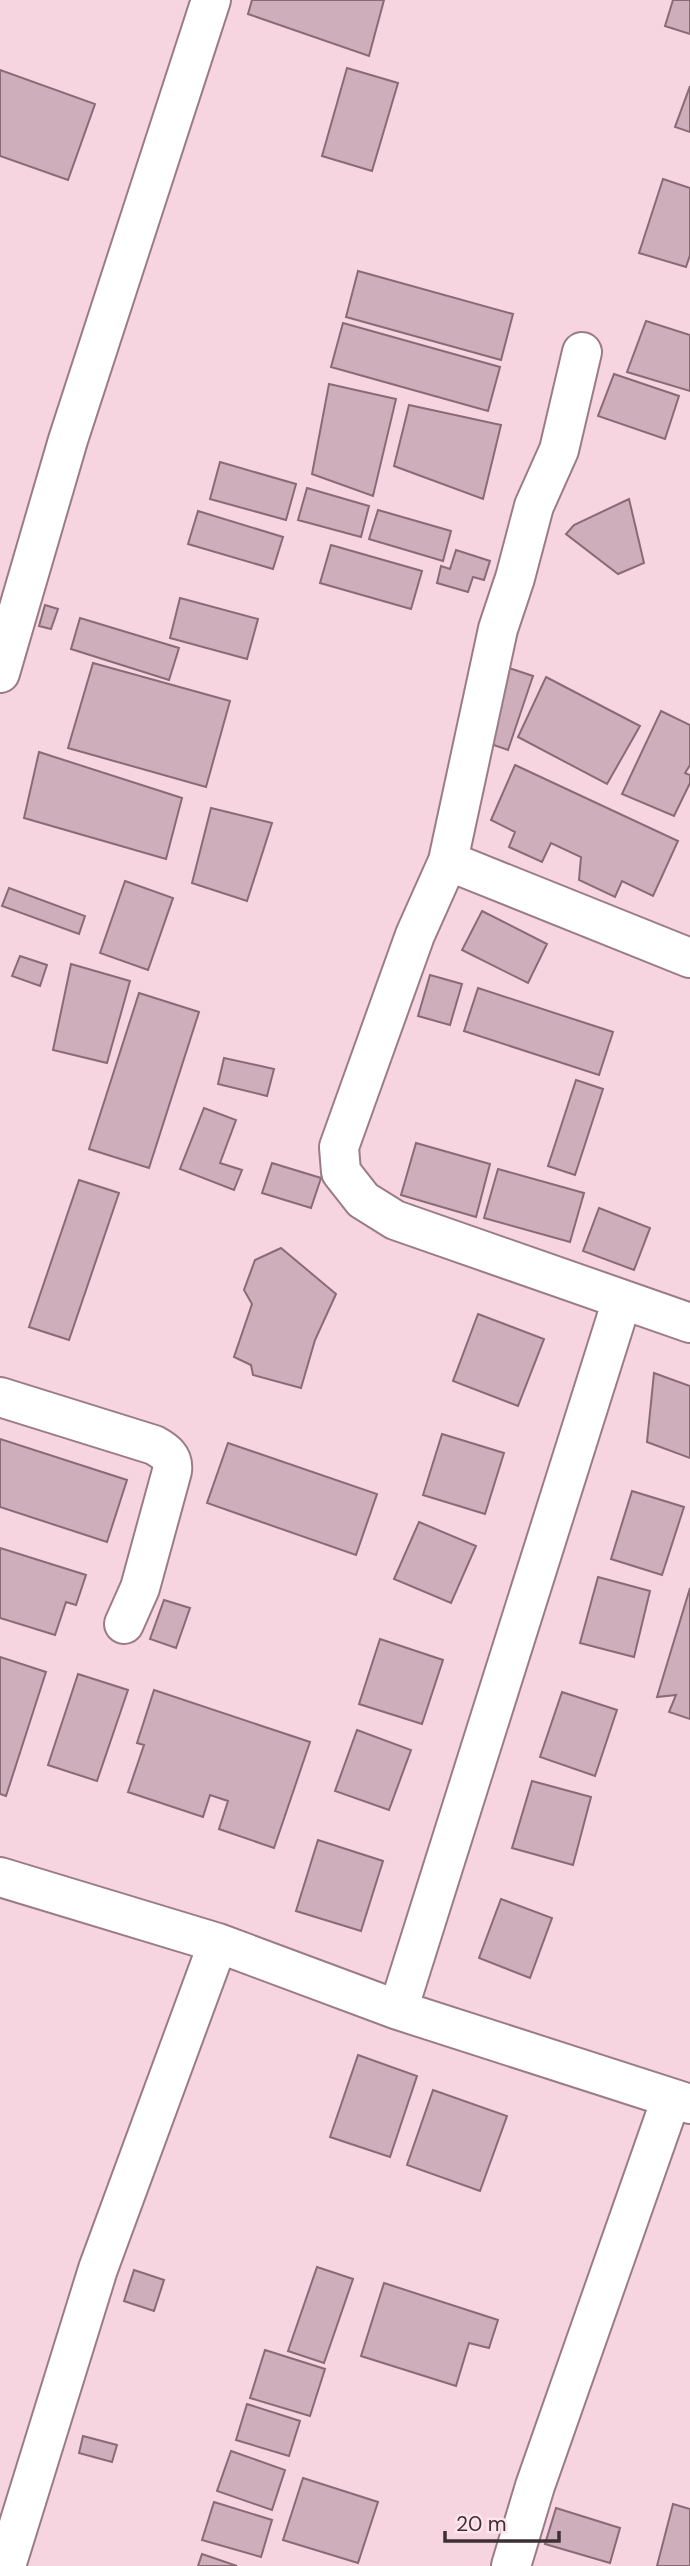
<svg xmlns="http://www.w3.org/2000/svg" width="690" height="2566" font-family="'DM Sans',sans-serif">
  <style>
    .building { fill: #ceaeba; stroke: #896b76; stroke-width: 2 }
    .lines { fill: none; stroke-linecap: round; stroke-linejoin: round }
    .minor-casing { stroke: #9a7c87; stroke-width: 42 }
    .minor { stroke: #fff; stroke-width: 38 }
  </style>
  <rect width="100%" height="100%" fill="#f6d4e0"/>
  <path class="building" d="M 252,0 L 384,0 L 369,56 L 248,14 Z
    M 673,0 L 690,0 L 690,34 L 665,26 Z
    M 347,68 L 398,83 L 372,171 L 322,156 Z
    M 0,70 L 95,104 L 68,180 L 0,156 Z
    M 690,86 L 690,132 L 675,127 Z
    M 663,179 L 690,188 L 690,255 L 686,267 L 639,253 Z
    M 358,271 L 513,314 L 501,360 L 346,317 Z
    M 646,321 L 690,335 L 690,391 L 627,372 Z
    M 343,323 L 500,367 L 488,411 L 331,367 Z
    M 614,374 L 679,396 L 665,439 L 598,416 Z
    M 329,384 L 396,399 L 373,496 L 312,474 Z
    M 409,405 L 501,425 L 483,499 L 394,466 Z
    M 220,462 L 296,484 L 286,520 L 210,499 Z
    M 307,488 L 369,506 L 361,537 L 298,520 Z
    M 629,499 L 644,563 L 618,574 L 566,534 L 574,525 Z
    M 378,510 L 451,531 L 443,561 L 369,539 Z
    M 198,511 L 283,537 L 273,569 L 188,544 Z
    M 331,545 L 422,571 L 411,609 L 320,583 Z
    M 456,550 L 490,561 L 484,580 L 473,577 L 468,592 L 437,583 L 441,566 L 450,569 Z
    M 180,598 L 258,619 L 247,659 L 170,638 Z
    M 45,605 L 58,609 L 51,629 L 39,626 Z
    M 80,618 L 179,648 L 169,680 L 71,649 Z
    M 93,663 L 230,701 L 206,787 L 68,748 Z
    M 509,668 L 533,676 L 508,750 L 485,742 Z
    M 546,677 L 640,726 L 607,784 L 518,737 Z
    M 661,711 L 690,725 L 690,765 L 685,773 L 690,775 L 690,783 L 674,816 L 622,794 Z
    M 39,752 L 182,798 L 166,859 L 24,818 Z
    M 515,765 L 678,841 L 653,896 L 622,881 L 615,897 L 579,880 L 581,857 L 551,843 L 542,862 L 509,847 L 515,832 L 491,820 Z
    M 211,808 L 272,823 L 247,901 L 192,883 Z
    M 125,881 L 173,898 L 148,970 L 100,953 Z
    M 9,888 L 85,916 L 79,934 L 2,906 Z
    M 482,911 L 547,944 L 528,983 L 462,950 Z
    M 20,956 L 47,965 L 40,986 L 12,976 Z
    M 71,964 L 130,981 L 107,1063 L 53,1050 Z
    M 430,975 L 462,984 L 450,1025 L 418,1016 Z
    M 478,988 L 613,1032 L 599,1075 L 464,1031 Z
    M 139,993 L 199,1012 L 149,1168 L 89,1149 Z
    M 224,1058 L 274,1069 L 267,1096 L 218,1084 Z
    M 576,1080 L 603,1089 L 575,1175 L 548,1166 Z
    M 204,1108 L 236,1120 L 220,1163 L 242,1170 L 234,1190 L 180,1169 Z
    M 416,1143 L 490,1164 L 476,1217 L 401,1195 Z
    M 272,1163 L 321,1178 L 311,1208 L 262,1193 Z
    M 498,1169 L 584,1193 L 570,1242 L 484,1218 Z
    M 79,1180 L 119,1193 L 69,1340 L 29,1327 Z
    M 599,1208 L 650,1228 L 634,1270 L 583,1251 Z
    M 281,1248 L 336,1294 L 315,1340 L 301,1388 L 253,1375 L 251,1365 L 234,1357 L 252,1304 L 244,1290 L 255,1260 Z
    M 478,1314 L 544,1339 L 518,1406 L 453,1381 Z
    M 654,1373 L 690,1386 L 690,1458 L 647,1442 Z
    M 442,1434 L 504,1453 L 485,1514 L 423,1495 Z
    M 0,1439 L 127,1480 L 107,1542 L 0,1507 Z
    M 228,1443 L 377,1494 L 356,1555 L 207,1503 Z
    M 632,1491 L 684,1507 L 662,1575 L 611,1559 Z
    M 419,1522 L 476,1546 L 451,1603 L 394,1579 Z
    M 0,1548 L 86,1575 L 76,1605 L 66,1602 L 55,1635 L 0,1618 Z
    M 598,1577 L 650,1591 L 634,1657 L 580,1643 Z
    M 690,1588 L 690,1719 L 669,1712 L 676,1695 L 657,1697 Z
    M 164,1600 L 190,1608 L 176,1648 L 150,1639 Z
    M 380,1639 L 443,1660 L 422,1724 L 359,1704 Z
    M 0,1657 L 46,1672 L 6,1796 L 0,1794 Z
    M 78,1674 L 128,1690 L 97,1781 L 48,1765 Z
    M 154,1690 L 310,1742 L 274,1848 L 219,1829 L 228,1801 L 210,1795 L 203,1817 L 128,1792 L 144,1745 L 137,1743 Z
    M 562,1692 L 617,1710 L 595,1776 L 540,1757 Z
    M 357,1730 L 411,1750 L 389,1810 L 335,1791 Z
    M 532,1781 L 591,1797 L 573,1865 L 512,1848 Z
    M 318,1840 L 383,1861 L 361,1931 L 296,1911 Z
    M 501,1899 L 552,1918 L 530,1978 L 479,1958 Z
    M 358,2055 L 417,2076 L 390,2157 L 330,2137 Z
    M 433,2090 L 507,2116 L 480,2191 L 407,2165 Z
    M 317,2267 L 353,2279 L 324,2363 L 288,2351 Z
    M 134,2270 L 164,2280 L 154,2311 L 124,2301 Z
    M 384,2283 L 498,2320 L 489,2348 L 469,2343 L 456,2386 L 361,2356 Z
    M 265,2350 L 325,2369 L 310,2416 L 250,2398 Z
    M 247,2404 L 300,2421 L 289,2456 L 236,2440 Z
    M 83,2436 L 117,2445 L 112,2462 L 79,2453 Z
    M 231,2451 L 285,2470 L 272,2510 L 217,2491 Z
    M 303,2478 L 378,2502 L 358,2563 L 283,2540 Z
    M 214,2502 L 272,2520 L 261,2557 L 202,2540 Z
    M 673,2504 L 690,2509 L 690,2566 L 657,2566 Z
    M 556,2508 L 620,2528 L 610,2563 L 545,2544 Z
    M 202,2554 L 237,2566 L 198,2566 Z"/>
  <g class="lines">
    <defs>
      <path id="minor" d="M 582,352 L 559,450 L 534,506 L 515,578 L 498,629 L 448,861 L 415,935 L 339,1147 L 341,1172 L 363,1200 L 395,1220 L 690,1323
        M 0,673 L 68,440 L 211,0
        M 448,861 L 690,958
        M 0,1397 L 154,1445 C 165,1451 174,1457 172,1471 L 140,1588 L 124,1624
        M 0,1877 L 218,1943 L 398,2010 L 690,2104
        M 398,2010 L 622,1300
        M 6,2566 L 98,2269 L 218,1943
        M 511,2566 L 535,2486 L 671,2099"/>
    </defs>
    <use href="#minor" class="minor-casing"/>
    <use href="#minor" class="minor"/>
  </g>
  <path d="M445 2531v10h114v-10" fill="none" stroke="#3d3035" stroke-width="3.5"/>
  <text x="456" y="2531" font-size="21" fill="#3d3035" stroke="#ffe4ed" stroke-width="5" paint-order="stroke">20 m</text>
</svg>
